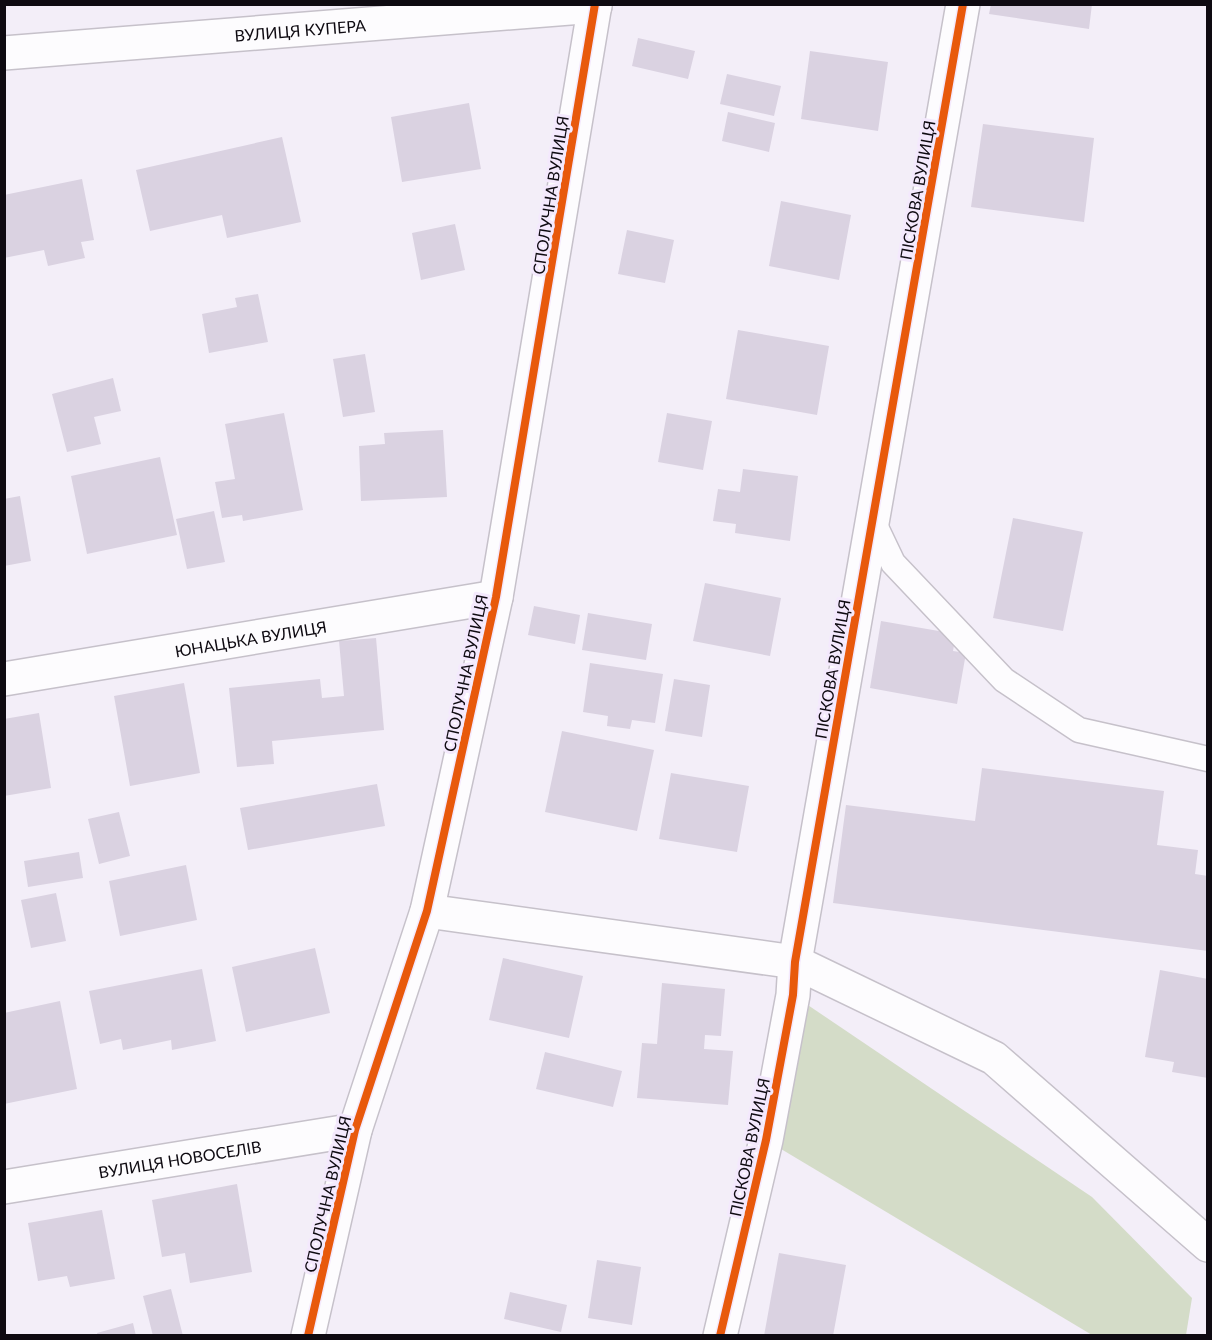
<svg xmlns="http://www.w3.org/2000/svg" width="1212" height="1340" font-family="Lato,sans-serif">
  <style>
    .green { fill: #d4dcc8 }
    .building { fill: #dad2e1 }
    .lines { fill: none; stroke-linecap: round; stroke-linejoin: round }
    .lane-casing { stroke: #c6c1ca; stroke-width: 27 }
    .street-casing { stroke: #c6c1ca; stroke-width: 36 }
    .lane { stroke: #fdfcfe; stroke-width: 24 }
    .street { stroke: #fdfcfe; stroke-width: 33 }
    .cycleway-casing { stroke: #f4e9fd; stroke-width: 11 }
    .cycleway { stroke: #e8590c; stroke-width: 8 }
    .labels { text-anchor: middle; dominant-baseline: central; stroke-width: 6; stroke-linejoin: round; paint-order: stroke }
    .street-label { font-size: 16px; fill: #0e0a11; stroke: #f4e9fd }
  </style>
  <rect width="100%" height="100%" fill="#f3eef8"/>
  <path class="green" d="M 793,995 L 1092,1197 L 1192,1298 L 1186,1335 L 1092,1335 L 766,1140 Z"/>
  <path class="building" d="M 991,4 L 1092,4 L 1089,29 L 989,14 Z
    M 638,38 L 695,51 L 688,79 L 632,66 Z
    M 810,51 L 888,62 L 878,131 L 801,119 Z
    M 727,74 L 781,86 L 774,116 L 720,104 Z
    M 469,103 L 481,169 L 402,182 L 391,117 Z
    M 728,112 L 775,123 L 769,152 L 722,141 Z
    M 983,124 L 1094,138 L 1084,222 L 971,207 Z
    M 282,137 L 301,222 L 227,238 L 222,215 L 150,231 L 136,170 Z
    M 82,179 L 94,240 L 81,242 L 85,258 L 48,266 L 44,250 L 4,258 L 4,195 Z
    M 781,201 L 851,215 L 839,280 L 769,266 Z
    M 455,224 L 465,270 L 421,280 L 412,233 Z
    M 627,230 L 674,240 L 665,283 L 618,274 Z
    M 258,294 L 268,342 L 209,353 L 202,314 L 237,307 L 235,298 Z
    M 738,330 L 829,346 L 817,415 L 726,399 Z
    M 365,354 L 375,412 L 343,417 L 333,359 Z
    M 113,378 L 121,411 L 94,417 L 101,444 L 67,452 L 52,394 Z
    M 284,413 L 303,510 L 243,521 L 242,515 L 222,518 L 215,482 L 235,479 L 225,424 Z
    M 667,413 L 712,421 L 703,470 L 658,462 Z
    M 443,430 L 447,497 L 361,501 L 359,446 L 385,444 L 384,433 Z
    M 160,457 L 177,535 L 87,554 L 71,476 Z
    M 743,469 L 798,476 L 790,541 L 735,533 L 736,524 L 713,521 L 718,489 L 740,492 Z
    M 20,496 L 31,561 L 4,566 L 4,499 Z
    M 214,511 L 225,562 L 187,569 L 176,519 Z
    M 1013,518 L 1083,532 L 1063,631 L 993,618 Z
    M 705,583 L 781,598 L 770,656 L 693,641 Z
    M 534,606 L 580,615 L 575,644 L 528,635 Z
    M 588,613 L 652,624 L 646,660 L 582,650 Z
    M 881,621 L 956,634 L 953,651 L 966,653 L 957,704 L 870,688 Z
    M 376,638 L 384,730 L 272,741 L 274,764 L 237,767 L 229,688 L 320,679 L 322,698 L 344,696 L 339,641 Z
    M 590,663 L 663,674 L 655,723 L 632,720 L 630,729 L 607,726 L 608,716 L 583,712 Z
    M 674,679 L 710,685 L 702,737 L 665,731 Z
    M 184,683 L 200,773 L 130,786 L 114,696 Z
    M 39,713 L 51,788 L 4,796 L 4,719 Z
    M 562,731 L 654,750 L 637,831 L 545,812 Z
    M 982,768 L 1164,791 L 1157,845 L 1198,850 L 1195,874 L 1208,876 L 1208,951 L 833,903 L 846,805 L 975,821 Z
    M 671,773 L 749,786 L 737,852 L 659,839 Z
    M 377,784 L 385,826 L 248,850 L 240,808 Z
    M 119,812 L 130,856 L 99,864 L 88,819 Z
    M 79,852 L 83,878 L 28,887 L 24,861 Z
    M 186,865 L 197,920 L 120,936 L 109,881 Z
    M 56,893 L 66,941 L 31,948 L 21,900 Z
    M 315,948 L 330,1013 L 246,1032 L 232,967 Z
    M 503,958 L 583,976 L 569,1038 L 489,1020 Z
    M 202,969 L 216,1041 L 172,1050 L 171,1040 L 123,1050 L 121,1039 L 100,1044 L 89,991 Z
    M 1160,970 L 1208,979 L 1208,1078 L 1172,1072 L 1174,1062 L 1145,1057 Z
    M 662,983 L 725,989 L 721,1036 L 705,1035 L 704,1049 L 733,1051 L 728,1105 L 637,1098 L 642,1043 L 657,1044 Z
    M 60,1001 L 77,1089 L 4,1104 L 4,1013 Z
    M 545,1052 L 622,1071 L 613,1107 L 536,1089 Z
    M 237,1184 L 252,1272 L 190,1283 L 185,1253 L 162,1257 L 152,1200 Z
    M 102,1210 L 115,1279 L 70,1287 L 67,1276 L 38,1281 L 28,1223 Z
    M 779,1253 L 846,1265 L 833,1336 L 764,1336 Z
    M 597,1260 L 641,1267 L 632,1325 L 588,1318 Z
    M 171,1289 L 183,1336 L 153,1336 L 143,1296 Z
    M 510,1292 L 567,1305 L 561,1332 L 504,1319 Z
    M 133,1323 L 136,1336 L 98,1336 L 97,1333 Z"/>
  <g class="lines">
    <defs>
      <path id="lane" d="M 872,519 L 893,563 L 1004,680 L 1079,730 L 1208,759"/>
      <g id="street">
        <path id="s1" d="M 4,53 L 595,6"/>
        <path id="s2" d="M 4,679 L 496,597"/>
        <path d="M 427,911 L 795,962 L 994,1058 L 1208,1245"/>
        <path id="s3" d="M 4,1187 L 355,1130"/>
        <path d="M 308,1336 L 355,1130 L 427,911 L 496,597 L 595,4"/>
        <path d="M 720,1336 L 766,1140 L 793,995 L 795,962 L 963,4"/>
      </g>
    </defs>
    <use href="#lane" class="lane-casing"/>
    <use href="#street" class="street-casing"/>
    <use href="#lane" class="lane"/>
    <use href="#street" class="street"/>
    <defs>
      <path id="cycleway" d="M 308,1336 L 355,1130 L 427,911 L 496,597 L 595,4
        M 720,1336 L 766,1140 L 793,995 L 795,962 L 963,4"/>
    </defs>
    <use href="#cycleway" class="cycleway-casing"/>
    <use href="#cycleway" class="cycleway"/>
  </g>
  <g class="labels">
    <g class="street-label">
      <text stroke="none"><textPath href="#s1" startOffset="297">ВУЛИЦЯ КУПЕРА</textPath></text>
      <text transform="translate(917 190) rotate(-80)">ПІСКОВА ВУЛИЦЯ</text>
      <text transform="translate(550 195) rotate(-81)">СПОЛУЧНА ВУЛИЦЯ</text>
      <text stroke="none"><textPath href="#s2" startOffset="250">ЮНАЦЬКА ВУЛИЦЯ</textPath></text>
      <text transform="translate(832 669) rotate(-80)">ПІСКОВА ВУЛИЦЯ</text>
      <text transform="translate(465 673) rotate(-78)">СПОЛУЧНА ВУЛИЦЯ</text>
      <text transform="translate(749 1147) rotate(-78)">ПІСКОВА ВУЛИЦЯ</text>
      <text stroke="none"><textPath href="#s3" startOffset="178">ВУЛИЦЯ НОВОСЕЛІВ</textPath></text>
      <text transform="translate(327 1194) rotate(-77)">СПОЛУЧНА ВУЛИЦЯ</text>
    </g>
  </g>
  <rect width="1212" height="1340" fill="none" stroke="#0e0a11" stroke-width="12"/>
</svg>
